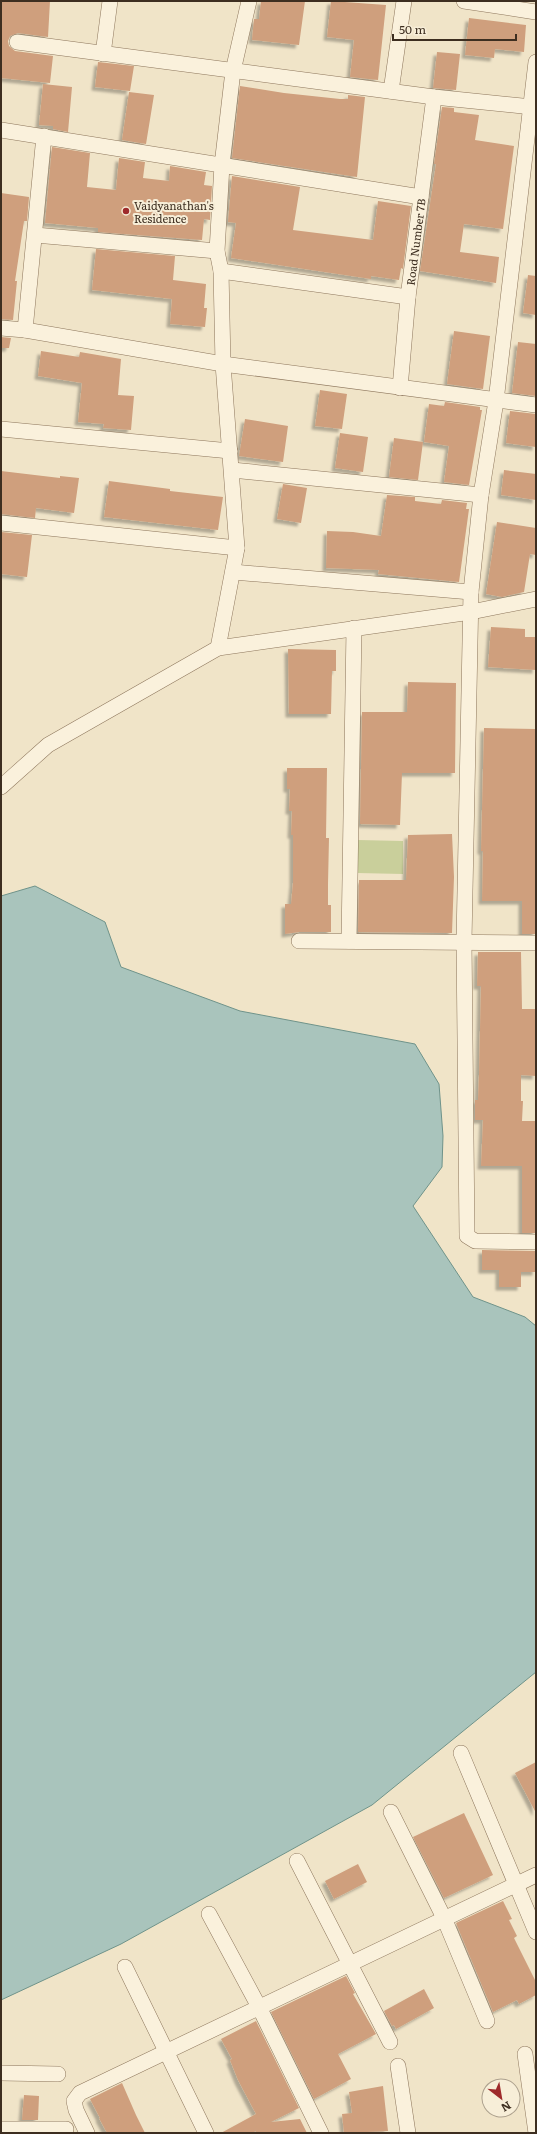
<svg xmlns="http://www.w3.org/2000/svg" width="537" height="2134" font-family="Literata,serif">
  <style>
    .green { fill: #c9cf9b }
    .water { fill: #a9c4bc; stroke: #6f938a }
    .building { fill: #cf9f7d; filter: url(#shadow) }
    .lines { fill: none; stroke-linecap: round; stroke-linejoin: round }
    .minor-casing { stroke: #8d765c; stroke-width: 16 }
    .minor { stroke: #faf1dc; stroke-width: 15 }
    .poi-dot { fill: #9e2a2b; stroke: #f7eed8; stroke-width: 1.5 }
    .labels { text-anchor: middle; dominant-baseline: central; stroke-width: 4; stroke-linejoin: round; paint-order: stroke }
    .poi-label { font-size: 11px; fill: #3d2e20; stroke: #f7eed8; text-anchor: start }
    .street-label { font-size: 11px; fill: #3d2e20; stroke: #f7eed8 }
  </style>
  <defs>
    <filter id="shadow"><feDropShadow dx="-3.5" dy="3.5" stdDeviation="1" flood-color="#0004"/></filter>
  </defs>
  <rect width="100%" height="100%" fill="#f0e4c8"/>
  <path class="green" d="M 358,840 L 403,841 L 403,874 L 357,873 Z"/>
  <path class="water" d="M 35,886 L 105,922 L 121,967 L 240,1011 L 415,1044 L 439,1084 L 443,1136 L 442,1167 L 413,1206 L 473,1297 L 525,1317 L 536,1326 L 536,1672 L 372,1805 L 121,1944 L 1,2000 L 1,896 Z"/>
  <path class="building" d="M 1,1 L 50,1 L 48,37 L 18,33 L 10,36 L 8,41 L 9,46 L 15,51 L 53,56 L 50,83 L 1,78 Z
    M 261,1 L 305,1 L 299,45 L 252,40 L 254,19 L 259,19 Z
    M 331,1 L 386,5 L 378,80 L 350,77 L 354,40 L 327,37 Z
    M 469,18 L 526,25 L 524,52 L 495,49 L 494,58 L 465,55 Z
    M 437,52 L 460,54 L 456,90 L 433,88 Z
    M 98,62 L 134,66 L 130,91 L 95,87 Z
    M 43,84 L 72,87 L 68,132 L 53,129 L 53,126 L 39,125 Z
    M 240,86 L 284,93 L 340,99 L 348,99 L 348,95 L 365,97 L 357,177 L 232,158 Z
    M 129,92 L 154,95 L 146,144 L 122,140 Z
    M 442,107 L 454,108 L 454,112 L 479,115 L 475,140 L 514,146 L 503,229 L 464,224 L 460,252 L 499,257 L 496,283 L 420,271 L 436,164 L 434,164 Z
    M 52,147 L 90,153 L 87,187 L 116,190 L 119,158 L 145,162 L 143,178 L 169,181 L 170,166 L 206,172 L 204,185 L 212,186 L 210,220 L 204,219 L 202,240 L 98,232 L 98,228 L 45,223 Z
    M 232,176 L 300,187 L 293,230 L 373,240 L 378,201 L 411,206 L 403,269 L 401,268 L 399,280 L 371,276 L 371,279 L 231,258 L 236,223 L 228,222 Z
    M 1,193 L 29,197 L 27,221 L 24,221 L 15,281 L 17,281 L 13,320 L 1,319 Z
    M 96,249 L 175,256 L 173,280 L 206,284 L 204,308 L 207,308 L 205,327 L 170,324 L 172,299 L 92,290 Z
    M 528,275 L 536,276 L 536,315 L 523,313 Z
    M 454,331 L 490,336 L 483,389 L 447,384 Z
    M 1,337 L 11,338 L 9,348 L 1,348 Z
    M 518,342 L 536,344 L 536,396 L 512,393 Z
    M 41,351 L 79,357 L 80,352 L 121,359 L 118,395 L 134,396 L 131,430 L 103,428 L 104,424 L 78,422 L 82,383 L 38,376 Z
    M 320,390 L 347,394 L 342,429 L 315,426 Z
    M 445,402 L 480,407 L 480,410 L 482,410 L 469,485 L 444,482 L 449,446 L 424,442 L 429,404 L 444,406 Z
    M 510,411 L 536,414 L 536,447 L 506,443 Z
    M 245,419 L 288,426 L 283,462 L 239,456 Z
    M 340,433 L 368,437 L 363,472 L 335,468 Z
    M 394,438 L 423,442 L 418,480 L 389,477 Z
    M 504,470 L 536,474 L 536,500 L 501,495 Z
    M 1,471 L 60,478 L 60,476 L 79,478 L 74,513 L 36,508 L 35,518 L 1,514 Z
    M 109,481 L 170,489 L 170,491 L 223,497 L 218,530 L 104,517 Z
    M 283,484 L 307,488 L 301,523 L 277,519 Z
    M 387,495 L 415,497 L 415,501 L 441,504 L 442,500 L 467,503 L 466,509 L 469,509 L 459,582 L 378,574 L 379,570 L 326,568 L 327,531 L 353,532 L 381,536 Z
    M 497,522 L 536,528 L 536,555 L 530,554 L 524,592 L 502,597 L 486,594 Z
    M 1,532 L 32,535 L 27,577 L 1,574 Z
    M 491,627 L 525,629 L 525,637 L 536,637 L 536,670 L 488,667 Z
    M 288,649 L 336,650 L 336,671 L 332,671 L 331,714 L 289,714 Z
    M 408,682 L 456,683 L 455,773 L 402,773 L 400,825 L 360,824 L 362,712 L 407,712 Z
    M 484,728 L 536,729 L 536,934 L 522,934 L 522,901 L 482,901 L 483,851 L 481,851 Z
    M 287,768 L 327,768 L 326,838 L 329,838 L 328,884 L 328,905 L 331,905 L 331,932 L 299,932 L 285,934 L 285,904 L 291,904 L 293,883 L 293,835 L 291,835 L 292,811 L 289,811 L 290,789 L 287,789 Z
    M 452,834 L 454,877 L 452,933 L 358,932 L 359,880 L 406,880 L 408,835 Z
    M 478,952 L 521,952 L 522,1009 L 536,1009 L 536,1076 L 521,1075 L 521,1101 L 523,1101 L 522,1121 L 536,1121 L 536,1233 L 522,1233 L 522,1166 L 481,1166 L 483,1120 L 475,1120 L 475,1100 L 478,1100 L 479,1075 L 481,986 L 477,986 Z
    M 482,1250 L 536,1251 L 536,1272 L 521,1272 L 521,1287 L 499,1287 L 499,1270 L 482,1270 Z
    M 536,1762 L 536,1813 L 515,1773 Z
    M 464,1813 L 493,1875 L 444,1898 L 413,1837 Z
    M 358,1864 L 367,1882 L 334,1899 L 325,1881 Z
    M 503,1901 L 512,1919 L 509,1920 L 517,1936 L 514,1938 L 536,1982 L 536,1995 L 519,2004 L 517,2000 L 493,2012 L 456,1923 Z
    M 346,1976 L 355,1993 L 353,1994 L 376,2034 L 338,2054 L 351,2079 L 314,2099 L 271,2012 Z
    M 424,1989 L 434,2008 L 396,2029 L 394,2025 L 392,2026 L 384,2011 Z
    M 256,2021 L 299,2108 L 271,2122 L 300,2119 L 307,2133 L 256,2133 L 256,2131 L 252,2133 L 221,2133 L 256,2114 L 238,2080 L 230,2060 L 232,2059 L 221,2039 Z
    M 122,2083 L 136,2115 L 145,2133 L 107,2133 L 99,2118 L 100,2118 L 90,2099 Z
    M 383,2086 L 388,2131 L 344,2133 L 342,2114 L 352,2113 L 349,2092 Z
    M 24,2095 L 39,2096 L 38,2120 L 22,2120 Z"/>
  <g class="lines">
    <defs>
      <g id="minor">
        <path d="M 464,1 L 536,12"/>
        <path d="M 17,42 L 434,97 L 532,107"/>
        <path d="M 103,54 L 110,1"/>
        <path d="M 536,62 L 496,401 L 481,495 L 471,592 L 464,941 L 467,1236 L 475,1241 L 536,1242"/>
        <path d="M 391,91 L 404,1"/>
        <path d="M 1,130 L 421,197"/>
        <path d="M 35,235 L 217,251"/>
        <path d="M 221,271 L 408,297"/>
        <path d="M 1,328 L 25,330 L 223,364 L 536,405"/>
        <path d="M 25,330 L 44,136"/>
        <path id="s1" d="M 400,388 L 408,297 L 434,97"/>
        <path d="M 1,429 L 230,451"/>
        <path d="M 232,470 L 481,495"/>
        <path d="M 1,523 L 237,548"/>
        <path d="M 233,572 L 471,592"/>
        <path d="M 218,648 L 237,548 L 223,364 L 221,271 L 217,251 L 222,165 L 233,71 L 249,1"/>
        <path d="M 1,787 L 48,745 L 218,648 L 471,612 L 536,599"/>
        <path d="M 299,941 L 536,943"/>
        <path d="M 349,941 L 354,628"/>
        <path d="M 461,1753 L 536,1932"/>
        <path d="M 391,1812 L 444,1918 L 487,2021"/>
        <path d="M 297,1861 L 390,2042"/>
        <path d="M 209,1914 L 259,2007 L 321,2133"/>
        <path d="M 125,1967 L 206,2133"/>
        <path d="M 525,2054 L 536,2133"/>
        <path d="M 398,2066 L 408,2133"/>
        <path d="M 1,2073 L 58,2074"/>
        <path d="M 1,2129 L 66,2129"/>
        <path d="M 87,2133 L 76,2110 L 74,2101 L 80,2093 L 536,1875"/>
      </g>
    </defs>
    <use href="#minor" class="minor-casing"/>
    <use href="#minor" class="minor"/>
  </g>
  <circle class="poi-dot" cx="126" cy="211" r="4"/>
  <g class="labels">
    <g class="poi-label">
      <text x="134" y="205">Vaidyanathan's<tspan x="134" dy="13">Residence</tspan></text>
    </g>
    <g class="street-label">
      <text stroke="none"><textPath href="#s1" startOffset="147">Road Number 7B</textPath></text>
    </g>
  </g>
  <rect width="537" height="2134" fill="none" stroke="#3d2e20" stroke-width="4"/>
  <g transform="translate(501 2098) rotate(149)"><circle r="19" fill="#f7eed8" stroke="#ada18e"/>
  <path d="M0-3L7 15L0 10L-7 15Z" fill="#9e2a2b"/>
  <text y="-6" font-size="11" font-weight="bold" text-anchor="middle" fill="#3d2e20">N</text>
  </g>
  <path d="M393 34v6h123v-6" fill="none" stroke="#3d2e20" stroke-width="2"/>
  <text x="399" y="34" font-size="12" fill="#3d2e20" stroke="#f7eed8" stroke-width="3" paint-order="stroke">50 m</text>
</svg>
